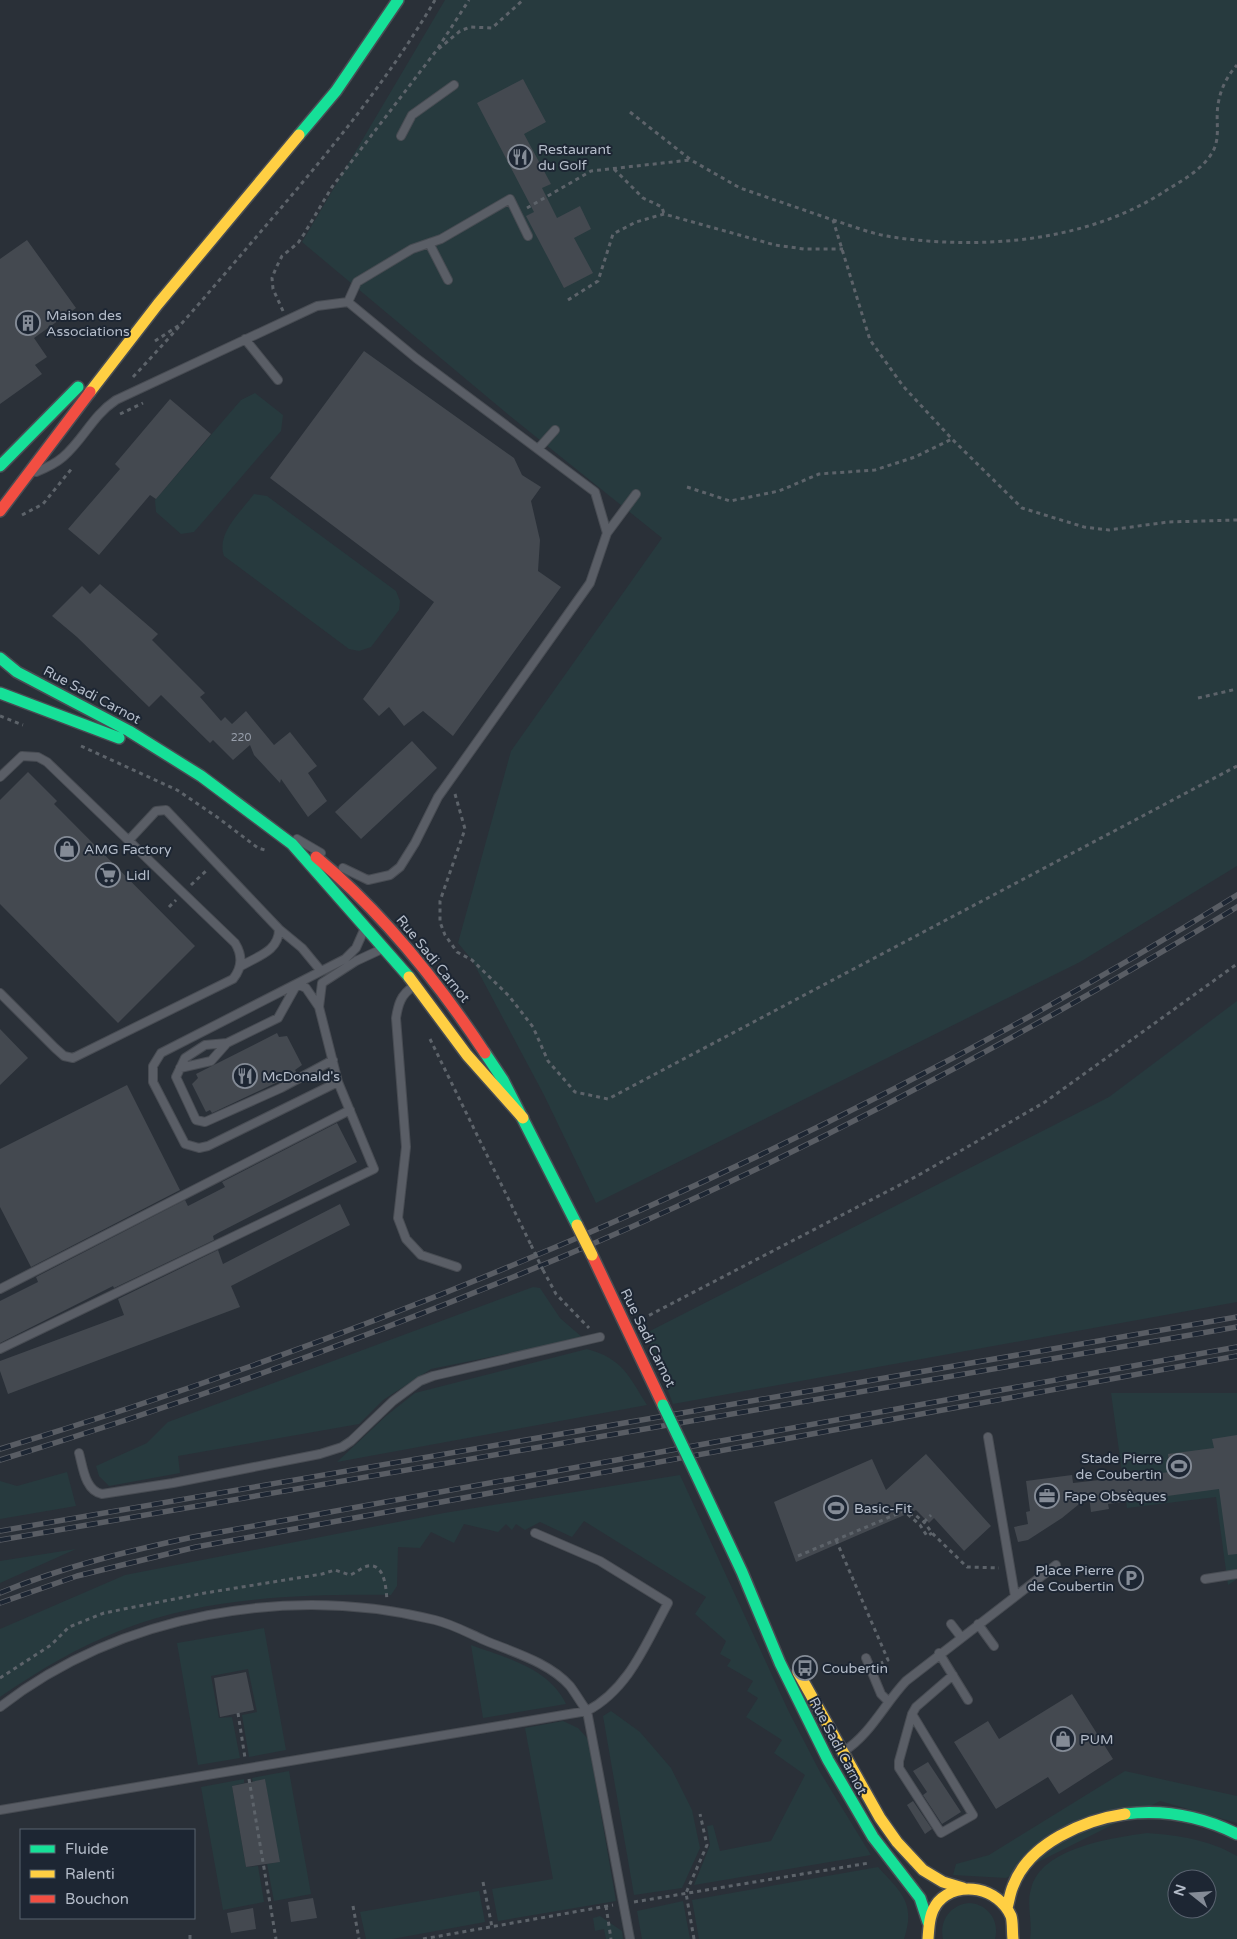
<svg xmlns="http://www.w3.org/2000/svg" width="1237" height="1939" font-family="'Varela Round',sans-serif">
  <style>
    .green { fill: #273a3e; fill-rule: evenodd }
    .building { fill: #444950 }
    .lines { fill: none; stroke-linecap: round; stroke-linejoin: round }
    .lane-casing { stroke: #484c53; stroke-width: 10 }
    .fast-casing { stroke: #484c53; stroke-width: 14 }
    .slow-casing { stroke: #484c53; stroke-width: 14 }
    .jam-casing { stroke: #484c53; stroke-width: 14 }
    .path { stroke: #5d636a; stroke-width: 3; stroke-dasharray: 4 4; stroke-linecap: butt }
    .lane { stroke: #5a5e66; stroke-width: 8 }
    .fast { stroke: #16e098; stroke-width: 11 }
    .slow { stroke: #ffcf43; stroke-width: 11 }
    .jam { stroke: #f24e42; stroke-width: 11 }
    .rail-casing { stroke: #595d64; stroke-width: 5.5 }
    .rail { stroke: #1d2633; stroke-width: 4; stroke-dasharray: 11; stroke-linecap: butt }
    .fast-bridge-casing { stroke: #484c53; stroke-width: 14; stroke-linecap: butt }
    .slow-bridge-casing { stroke: #484c53; stroke-width: 14; stroke-linecap: butt }
    .path-bridge { stroke: #5d636a; stroke-width: 3; stroke-dasharray: 4 4; stroke-linecap: butt }
    .fast-bridge { stroke: #16e098; stroke-width: 11 }
    .slow-bridge { stroke: #ffcf43; stroke-width: 11 }
    .labels { text-anchor: middle; dominant-baseline: central; stroke-width: 4; stroke-linejoin: round; paint-order: stroke }
    .number-label { font-size: 11px; fill: #989fab }
    .poi-label { font-size: 14px; fill: #b4bcc9; stroke: #1d2633; text-anchor: start }
    .street-label { font-size: 14px; fill: #b4bcc9; stroke: #1d2633 }
  </style>
  <rect width="100%" height="100%" fill="#2a3038"/>
  <path class="green" d="M 445,0 L 1237,0 L 1237,866 L 1080,962 L 596,1203 L 544,1095 L 472,960 L 458,943 L 511,751 L 662,538 L 510,416 L 302,242 Z
    M 255,393 L 283,415 L 281,431 L 194,532 L 181,534 L 156,512 L 155,500 L 241,400 Z
    M 254,494 L 267,496 L 396,591 L 400,601 L 399,610 L 371,647 L 359,651 L 349,649 L 224,556 C 216,533 241,512 254,494 Z
    M 1237,1001 L 1237,1302 L 673,1404 L 646,1333 L 1109,1097 Z
    M 533,1287 L 540,1288 L 560,1318 L 583,1338 L 431,1369 L 383,1400 L 359,1424 L 178,1456 L 180,1473 L 109,1486 L 99,1476 L 96,1466 L 147,1443 L 168,1422 Z
    M 587,1349 C 623,1359 628,1375 647,1405 L 337,1462 L 386,1416 L 415,1393 Z
    M 1111,1393 L 1237,1393 L 1237,1579 L 1228,1585 L 1216,1497 L 1127,1508 Z
    M 67,1472 L 76,1506 L 0,1519 L 0,1481 L 17,1486 Z
    M 680,1475 L 788,1710 L 820,1772 L 871,1855 L 694,1885 L 710,1845 L 707,1826 L 713,1825 L 720,1851 L 771,1841 L 805,1775 L 774,1753 L 782,1740 L 746,1717 L 758,1698 L 747,1691 L 753,1681 L 727,1666 L 731,1660 L 720,1654 L 726,1641 L 695,1614 L 706,1597 L 584,1521 L 572,1537 L 540,1522 L 525,1530 L 516,1524 L 512,1530 L 506,1524 L 498,1532 L 464,1524 L 454,1543 L 431,1532 L 420,1548 L 398,1547 L 397,1586 L 391,1595 C 302,1594 207,1597 124,1629 C 80,1646 39,1670 0,1697 L 0,1629 L 125,1575 L 444,1513 Z
    M 76,1549 L 0,1583 L 0,1561 Z
    M 264,1628 L 286,1750 L 249,1757 L 242,1715 L 257,1712 L 248,1669 L 211,1676 L 219,1718 L 232,1717 L 240,1758 L 198,1765 L 177,1643 Z
    M 471,1645 C 506,1658 549,1668 566,1704 L 483,1718 Z
    M 611,1711 L 640,1732 L 671,1768 L 692,1810 L 700,1848 L 682,1888 L 634,1895 L 603,1716 Z
    M 563,1721 L 578,1728 L 588,1739 L 616,1901 L 498,1921 L 492,1889 L 553,1879 L 525,1728 Z
    M 289,1771 L 311,1894 L 274,1901 L 267,1864 L 279,1862 L 265,1780 L 253,1782 L 252,1778 Z
    M 1125,1771 L 1237,1796 L 1237,1823 L 1160,1801 L 1006,1878 L 953,1875 L 956,1864 L 989,1855 Z
    M 244,1779 L 244,1783 L 232,1786 L 246,1867 L 258,1866 L 264,1902 L 223,1910 L 201,1787 Z
    M 1147,1833 C 1178,1835 1210,1840 1237,1856 L 1237,1939 L 1030,1939 C 1033,1922 1026,1905 1031,1889 C 1041,1847 1113,1838 1147,1833 ZM 1177,1879 L 1207,1879 L 1207,1909 L 1177,1909 Z
    M 878,1867 C 901,1892 916,1903 904,1939 L 699,1939 L 692,1900 Z
    M 479,1891 L 485,1922 L 392,1939 L 366,1939 L 360,1912 Z
    M 683,1901 L 690,1939 L 642,1939 L 637,1911 Z
    M 969,1903 C 988,1904 1000,1921 995,1939 L 943,1939 C 939,1921 950,1905 969,1903 Z
    M 600,1916 L 622,1931 L 623,1939 L 606,1939 L 604,1929 L 595,1931 L 593,1918 Z"/>
  <path class="building" d="M 523,79 L 546,122 L 524,134 L 551,184 L 542,188 L 557,218 L 580,206 L 591,229 L 574,238 L 593,273 L 564,288 L 526,216 L 534,212 L 477,103 Z
    M 27,240 L 76,308 L 34,338 L 47,357 L 35,365 L 42,374 L 0,404 L 0,259 Z
    M 364,351 L 514,458 L 522,475 L 541,487 L 531,501 L 540,540 L 538,571 L 561,587 L 453,736 L 423,711 L 404,726 L 389,707 L 379,716 L 363,699 L 434,602 L 270,478 Z
    M 170,399 L 211,434 L 156,499 L 150,495 L 99,555 L 68,529 L 120,469 L 115,464 Z
    M 100,584 L 158,634 L 152,640 L 205,693 L 200,697 L 221,721 L 225,717 L 232,724 L 246,711 L 274,745 L 290,732 L 317,766 L 308,773 L 327,801 L 308,817 L 281,779 L 280,783 L 254,755 L 250,745 L 233,760 L 213,740 L 210,743 L 161,695 L 149,707 L 77,637 L 52,616 L 82,586 L 90,594 Z
    M 412,741 L 437,768 L 361,839 L 335,812 Z
    M 28,772 L 57,801 L 54,804 L 195,946 L 118,1023 L 0,904 L 0,800 Z
    M 0,1029 L 28,1058 L 0,1085 Z
    M 277,1033 L 279,1037 L 287,1036 L 302,1065 L 295,1070 L 297,1073 L 212,1113 L 210,1110 L 206,1112 L 192,1084 L 198,1078 L 196,1074 Z
    M 127,1085 L 180,1190 L 31,1267 L 0,1207 L 0,1149 Z
    M 337,1123 L 357,1162 L 218,1233 L 213,1236 L 214,1240 L 114,1288 L 113,1286 L 0,1343 L 0,1301 L 38,1282 L 36,1277 L 185,1200 L 188,1206 L 225,1187 L 222,1182 Z
    M 340,1204 L 350,1225 L 231,1286 L 240,1307 L 8,1394 L 0,1371 L 0,1361 L 124,1315 L 118,1299 L 218,1250 L 223,1264 Z
    M 1237,1435 L 1237,1554 L 1228,1555 L 1219,1489 L 1108,1504 L 1109,1509 L 1091,1512 L 1089,1496 L 1062,1518 L 1028,1540 L 1018,1542 L 1014,1527 L 1028,1524 L 1026,1512 L 1030,1511 L 1026,1481 L 1072,1475 L 1073,1483 L 1170,1472 L 1168,1454 L 1214,1448 L 1212,1439 Z
    M 926,1454 L 991,1526 L 964,1551 L 934,1518 L 929,1523 L 916,1510 L 796,1562 L 774,1502 L 872,1459 L 886,1490 Z
    M 246,1672 L 254,1710 L 220,1717 L 214,1678 Z
    M 1072,1694 L 1113,1759 L 1059,1794 L 1048,1777 L 996,1809 L 954,1742 L 988,1721 L 999,1739 Z
    M 928,1762 L 961,1812 L 942,1824 L 923,1795 L 927,1792 L 913,1771 Z
    M 265,1779 L 280,1862 L 246,1867 L 232,1786 Z
    M 913,1801 L 932,1829 L 925,1834 L 907,1805 Z
    M 313,1898 L 317,1918 L 291,1922 L 288,1902 Z
    M 253,1908 L 256,1929 L 231,1933 L 227,1913 Z"/>
  <g class="lines">
    <defs>
      <path id="lane" d="M 401,136 L 412,115 L 454,85
        M 429,243 L 448,280
        M 348,302 L 357,282 L 412,249 L 441,239 L 510,199 L 528,236
        M 245,339 L 278,380
        M 538,449 L 555,430
        M 36,472 C 46,468 55,464 63,457 C 84,439 92,416 116,400 L 317,306 L 348,302 L 416,358 L 595,492 L 607,533 L 590,583 L 438,797 L 415,843 L 400,867 L 390,875 L 368,880 L 343,868
        M 607,533 L 636,494
        M 0,777 L 22,756 L 38,757 L 47,762 L 235,943 C 243,956 242,968 233,979 L 73,1058 L 64,1056 L 55,1048 L 0,993
        M 297,839 L 321,853
        M 129,840 L 156,811 L 166,810 L 279,929 C 279,951 258,956 241,966
        M 279,929 L 302,948 L 321,971
        M 364,930 L 356,948 L 345,959 L 161,1053 L 153,1066 L 153,1082 L 185,1144 L 199,1148 L 208,1146 L 338,1082 L 319,1007 L 322,983 L 356,961 L 384,948
        M 297,984 L 278,1018 L 227,1043 L 205,1045 L 185,1058 L 176,1077 L 196,1120 L 205,1122 L 281,1088 L 333,1060
        M 297,984 L 306,988 L 319,1007
        M 413,987 C 401,994 398,1005 396,1018 L 406,1147 L 398,1218 L 406,1239 L 421,1255 L 457,1267
        M 180,1068 L 211,1061 L 227,1043
        M 0,1289 L 350,1110
        M 0,1349 L 374,1169 L 338,1082
        M 988,1437 L 1015,1596
        M 79,1453 C 83,1467 85,1491 102,1494 L 173,1483 L 320,1454 L 342,1447 L 351,1441 L 393,1401 L 420,1381 L 433,1376 L 600,1337
        M 1205,1579 L 1237,1574
        M 951,1624 L 961,1637
        M 978,1624 L 994,1646
        M 939,1653 L 968,1700
        M 866,1658 L 881,1694 L 888,1701
        M 0,1707 C 120,1614 289,1584 435,1620 C 452,1624 468,1633 484,1640 C 512,1652 549,1662 570,1686 C 576,1694 581,1703 587,1711 L 630,1939
        M 912,1714 L 899,1761 L 899,1768 L 941,1833 L 973,1815 L 912,1714 L 916,1707 L 953,1675
        M 844,1751 C 870,1735 885,1703 906,1681 L 1056,1565
        M 0,1810 L 587,1711 C 629,1689 646,1643 668,1603 L 600,1561 L 535,1533"/>
      <path id="fast" d="M 299,135 L 336,91 L 398,0
        M 0,466 L 78,387
        M 0,658 L 17,672 L 129,731 L 201,776 L 292,844 L 409,977
        M 0,693 L 119,738
        M 485,1053 L 503,1080 L 577,1225
        M 695,1472 L 742,1572 L 780,1663 L 828,1760 L 873,1837 L 920,1898 L 928,1922
        M 1125,1814 C 1165,1809 1201,1816 1237,1834"/>
      <path id="slow" d="M 90,392 L 158,304 L 299,135
        M 409,977 L 467,1055 L 523,1118
        M 798,1672 L 880,1818 L 897,1842 L 923,1870 L 943,1882 L 963,1888
        M 1007,1908 C 1009,1901 1010,1893 1013,1886 C 1029,1843 1084,1820 1125,1814
        M 928,1939 C 929,1926 929,1913 938,1902 C 959,1879 999,1888 1011,1916 C 1013,1922 1012,1932 1013,1939"/>
      <path id="jam" d="M 0,511 L 90,392
        M 316,857 C 382,912 438,982 485,1053
        M 592,1255 L 663,1405"/>
    </defs>
    <use href="#lane" class="lane-casing"/>
    <use href="#fast" class="fast-casing"/>
    <use href="#slow" class="slow-casing"/>
    <use href="#jam" class="jam-casing"/>
    <path class="path" d="M 438,48 L 469,0
      M 630,112 L 691,160 L 740,188 L 833,220 L 870,340 L 903,386 L 952,439 L 1022,508 L 1084,527 L 1109,530 L 1168,522 L 1237,520
      M 614,169 L 643,198 L 662,207 L 664,214
      M 527,208 L 591,171 L 690,160
      M 833,220 C 852,226 872,234 892,237 C 981,250 1085,242 1162,193 C 1179,182 1198,173 1210,156 C 1222,140 1215,123 1218,105 C 1220,90 1227,76 1237,65
      M 568,300 L 598,281 L 613,234 L 636,222 L 664,214 L 775,245 L 804,249 L 843,249
      M 283,311 L 273,289 L 272,278 L 276,268 L 282,256 L 298,243 L 304,234 L 332,187 L 436,51 L 460,31 L 470,27 L 492,28 L 523,0
      M 155,341 L 181,324
      M 133,377 C 182,325 228,270 275,215 C 333,147 390,77 435,0
      M 120,414 L 143,403
      M 687,487 L 730,501 L 779,491 L 819,474 L 875,470 L 915,457 L 952,439
      M 22,515 L 43,504 L 73,467
      M 1198,698 L 1237,689
      M 0,716 L 23,725
      M 81,746 L 177,790 L 217,817 L 258,848 L 268,851
      M 455,794 L 465,829 L 440,901 L 440,922 L 445,935 L 457,952 L 472,960 L 509,996 L 533,1027 L 548,1061 L 575,1092 L 608,1099 L 1237,766
      M 191,885 L 208,869
      M 169,907 L 176,900
      M 430,1039 L 531,1245
      M 543,1270 L 556,1294 L 589,1328
      M 642,1319 L 917,1176 L 1045,1102 L 1237,964
      M 909,1515 L 914,1514 L 924,1522 L 932,1533 L 967,1567 L 999,1568
      M 924,1522 L 931,1515
      M 836,1540 L 888,1660 L 881,1663
      M 798,1556 L 904,1511 L 920,1525 L 927,1536 L 932,1533
      M 0,1678 L 51,1645 L 69,1627 L 104,1613 L 205,1593 L 322,1574 L 335,1570 L 350,1575 C 356,1573 362,1567 368,1566 C 385,1563 386,1589 387,1600
      M 238,1713 L 245,1758
      M 249,1779 L 276,1939
      M 483,1882 L 492,1927
      M 634,1902 L 869,1863
      M 353,1906 L 359,1939
      M 606,1906 L 611,1939
      M 190,1935 L 190,1939
      M 423,1939 L 613,1905
      M 694,1939 L 686,1893 L 707,1845 L 700,1814"/>
    <use href="#lane" class="lane"/>
    <use href="#fast" class="fast"/>
    <use href="#slow" class="slow"/>
    <use href="#jam" class="jam"/>
    <defs>
      <path id="rail" d="M 0,1449 C 433,1317 853,1133 1237,895
        M 0,1460 C 200,1399 397,1327 590,1245 C 813,1149 1029,1033 1237,907
        M 0,1531 L 1237,1317
        M 0,1540 L 1237,1327
        M 0,1593 C 62,1567 128,1551 193,1537 L 1237,1347
        M 0,1603 L 77,1576 L 196,1547 L 1237,1356"/>
    </defs>
    <use href="#rail" class="rail-casing"/>
    <use href="#rail" class="rail"/>
    <defs>
      <path id="fast-bridge" d="M 663,1405 L 695,1472"/>
      <path id="slow-bridge" d="M 577,1225 L 592,1255"/>
    </defs>
    <use href="#fast-bridge" class="fast-bridge-casing"/>
    <use href="#slow-bridge" class="slow-bridge-casing"/>
    <path class="path-bridge" d="M 531,1245 L 543,1270"/>
    <use href="#fast-bridge" class="fast-bridge"/>
    <use href="#slow-bridge" class="slow-bridge"/>
  </g>
  <defs>
    <symbol id="restaurant-ring" viewBox="-11 -11 22 22"><circle r="9.5" fill="#1d2633" stroke="#848b96" stroke-width="1.5"/><path d="M-5-6h1v4h1v-4h1v4h1v-4h1v5L-1.5 .5V6h-2V.5L-5-1ZM5-6V6H3V1.5H1.5Q1.5-4 5-6Z" fill="#848b96"/></symbol>
    <symbol id="building-ring" viewBox="-11 -11 22 22"><circle r="9.5" fill="#1d2633" stroke="#848b96" stroke-width="1.5"/><path d="M-4-6H4V6H1V3H-1V6H-4ZM-2.5-4.3h1.7v1.8h-1.7ZM.8-4.3h1.7v1.8H.8ZM-2.5-1h1.7V.8h-1.7ZM.8-1h1.7V.8H.8Z" fill="#848b96"/></symbol>
    <symbol id="shop-ring" viewBox="-11 -11 22 22"><circle r="9.5" fill="#1d2633" stroke="#848b96" stroke-width="1.5"/><path d="M-5-2.5h2.3a2.7 3.5 0 0 1 5.4 0H5L5.5 6h-11ZM-1.5-2.5h3a1.5 2.3 0 0 0-3 0Z" fill="#848b96"/></symbol>
    <symbol id="supermarket-ring" viewBox="-11 -11 22 22"><circle r="9.5" fill="#1d2633" stroke="#848b96" stroke-width="1.5"/><path d="M-6-5.5h2.5l.6 2H6L4.5 2H-2.5L-4.4-4H-6ZM-1.5 3.2a1.3 1.3 0 1 0 .1 0ZM3 3.2a1.3 1.3 0 1 0 .1 0Z" fill="#848b96"/></symbol>
    <symbol id="stadium-ring" viewBox="-11 -11 22 22"><circle r="9.5" fill="#1d2633" stroke="#848b96" stroke-width="1.5"/><path d="M0-5a6.5 5 0 1 0 0 10a6.5 5 0 1 0 0-10ZM-3.5-1.8h7v3.6h-7Z" fill="#848b96"/></symbol>
    <symbol id="office-ring" viewBox="-11 -11 22 22"><circle r="9.5" fill="#1d2633" stroke="#848b96" stroke-width="1.5"/><path d="M-6-3h4V-5.5h4V-3h4V5H-6ZM-1-4.5V-3h2v-1.5ZM-6 0V1H6V0Z" fill="#848b96"/></symbol>
    <symbol id="parking-ring" viewBox="-11 -11 22 22"><circle r="9.5" fill="#1d2633" stroke="#848b96" stroke-width="1.5"/><path d="M-3.5-5.5H1a3.5 3.5 0 0 1 0 7H-1V5.5H-3.5ZM-1-3.4V-.6H.8a1.4 1.4 0 0 0 0-2.8Z" fill="#848b96"/></symbol>
    <symbol id="bus-ring" viewBox="-11 -11 22 22"><circle r="9.5" fill="#1d2633" stroke="#848b96" stroke-width="1.5"/><path d="M-5-6H5V4H4V6H2V4H-2V6H-4V4H-5ZM-3.5-4V0h7V-4ZM-3.5 1.2v1.5H-2V1.2ZM2 1.2v1.5H3.5V1.2Z" fill="#848b96"/></symbol>
  </defs>
  <g fill-rule="evenodd">
    <use href="#restaurant-ring" x="506" y="143" width="28" height="28"/>
    <use href="#building-ring" x="14" y="309" width="28" height="28"/>
    <use href="#shop-ring" x="53" y="835" width="28" height="28"/>
    <use href="#supermarket-ring" x="94" y="861" width="28" height="28"/>
    <use href="#restaurant-ring" x="231" y="1062" width="28" height="28"/>
    <use href="#stadium-ring" x="1165" y="1452" width="28" height="28"/>
    <use href="#office-ring" x="1033" y="1482" width="28" height="28"/>
    <use href="#stadium-ring" x="822" y="1494" width="28" height="28"/>
    <use href="#parking-ring" x="1117" y="1564" width="28" height="28"/>
    <use href="#bus-ring" x="791" y="1654" width="28" height="28"/>
    <use href="#shop-ring" x="1049" y="1725" width="28" height="28"/>
  </g>
  <g class="labels">
    <g class="number-label">
      <text x="241" y="737">220</text>
    </g>
    <g class="poi-label">
      <text x="538" y="149">Restaurant<tspan x="538" dy="16">du Golf</tspan></text>
      <text x="46" y="315">Maison des<tspan x="46" dy="16">Associations</tspan></text>
      <text x="84" y="849">AMG Factory</text>
      <text x="126" y="875">Lidl</text>
      <text x="262" y="1076">McDonald's</text>
      <text x="1162" y="1458" text-anchor="end">Stade Pierre<tspan x="1162" dy="16">de Coubertin</tspan></text>
      <text x="1064" y="1496">Fape Obsèques</text>
      <text x="854" y="1508">Basic-Fit</text>
      <text x="1114" y="1570" text-anchor="end">Place Pierre<tspan x="1114" dy="16">de Coubertin</tspan></text>
      <text x="822" y="1668">Coubertin</text>
      <text x="1080" y="1739">PUM</text>
    </g>
    <g class="street-label">
      <text transform="translate(92 695) rotate(28)">Rue Sadi Carnot</text>
      <text transform="translate(433 959) rotate(51)">Rue Sadi Carnot</text>
      <text transform="translate(648 1338) rotate(64)">Rue Sadi Carnot</text>
      <text transform="translate(838 1746) rotate(62)">Rue Sadi Carnot</text>
    </g>
  </g>
  <rect x="20" y="1829" width="175" height="90" fill="#1d2633" stroke="#59626f"/>
  <rect x="30" y="1845" width="25" height="8" fill="#16e098" stroke="#59626f"/>
  <text x="65" y="1854" font-size="15" fill="#b4bcc9">Fluide</text>
  <rect x="30" y="1870" width="25" height="8" fill="#ffcf43" stroke="#59626f"/>
  <text x="65" y="1879" font-size="15" fill="#b4bcc9">Ralenti</text>
  <rect x="30" y="1895" width="25" height="8" fill="#f24e42" stroke="#59626f"/>
  <text x="65" y="1904" font-size="15" fill="#b4bcc9">Bouchon</text>
  <g transform="translate(1192 1894) rotate(287)"><circle r="24" fill="#1d2633" stroke="#59626f"/>
  <path d="M0-4L9 19L0 12L-9 19Z" fill="#848b96"/>
  <text y="-8" font-size="14" font-weight="bold" text-anchor="middle" fill="#b4bcc9">N</text>
  </g>
</svg>
